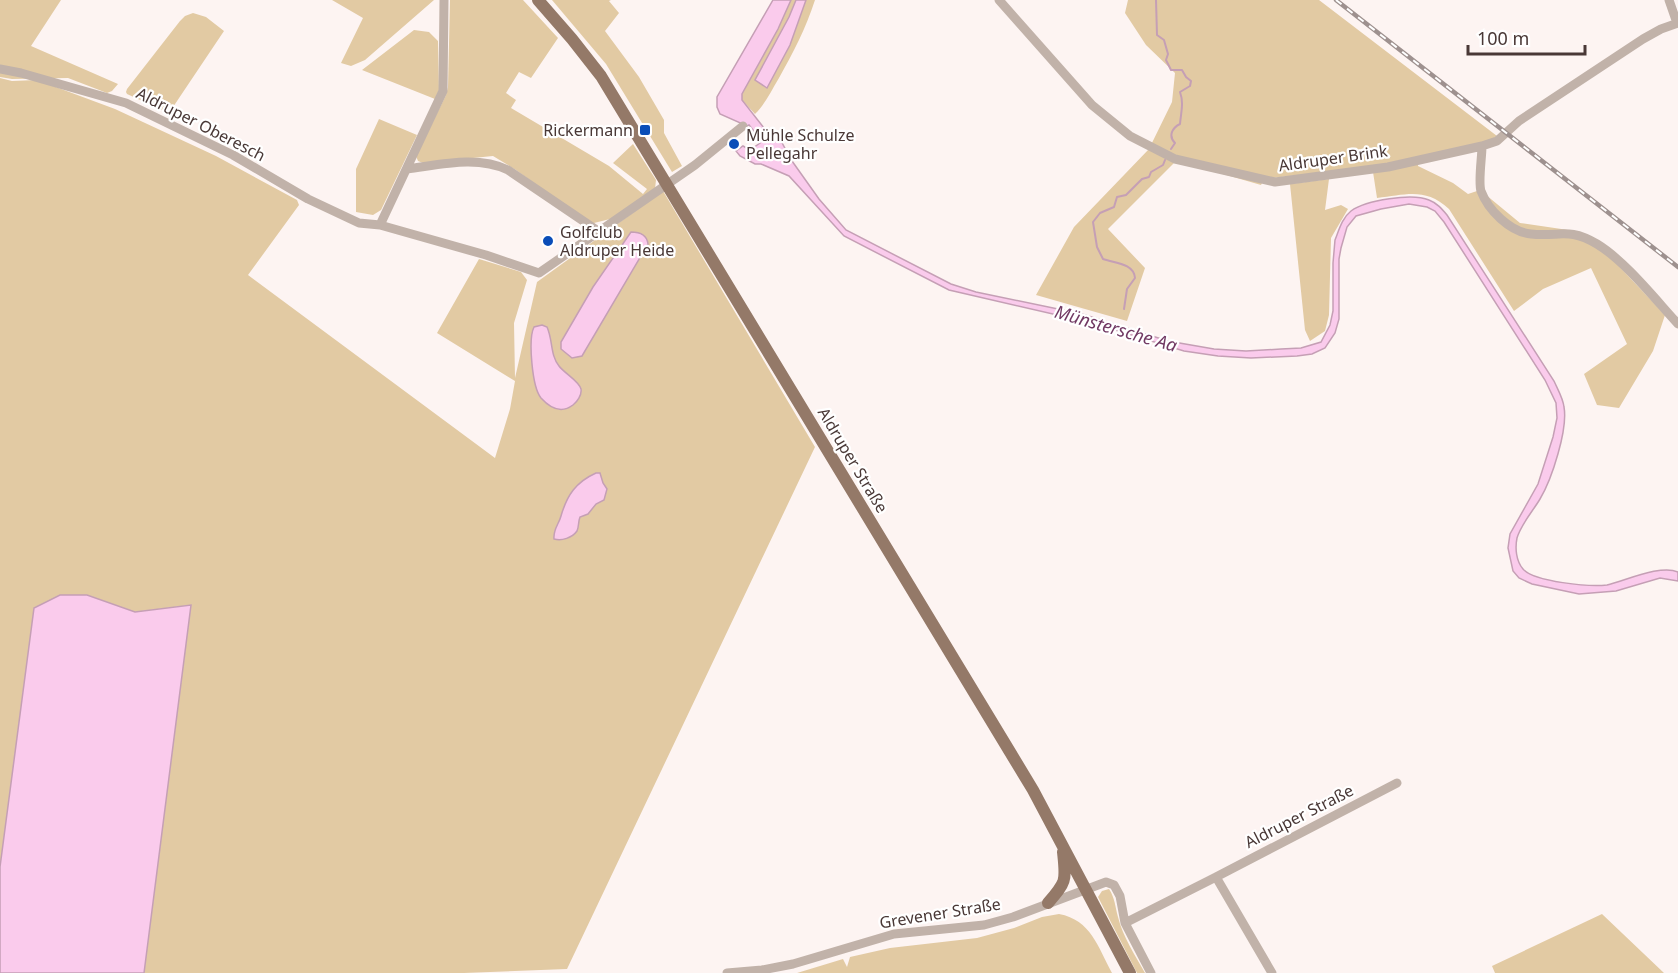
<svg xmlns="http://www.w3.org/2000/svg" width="1678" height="973" font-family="'Noto Sans',sans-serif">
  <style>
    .green { fill: #e2caa3 }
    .water { fill: #facbec; stroke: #c59fb5; stroke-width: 1.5 }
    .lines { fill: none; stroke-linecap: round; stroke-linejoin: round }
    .stream { stroke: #c59fb5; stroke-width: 2 }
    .minor { stroke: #c1b2a9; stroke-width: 9 }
    .major { stroke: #947968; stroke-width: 12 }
    .rail-casing { stroke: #9e918f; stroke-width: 4.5 }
    .rail { stroke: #fff; stroke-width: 2; stroke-dasharray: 7; stroke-linecap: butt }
    .poi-dot { fill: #0a4db8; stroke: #fff; stroke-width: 2 }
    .labels { text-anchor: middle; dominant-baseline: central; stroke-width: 4.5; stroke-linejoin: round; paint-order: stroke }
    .street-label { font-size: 16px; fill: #493836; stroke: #fff }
    .poi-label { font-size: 16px; fill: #493836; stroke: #fff; text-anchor: start }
    .water-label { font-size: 18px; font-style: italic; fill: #713963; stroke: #fff }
  </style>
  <rect width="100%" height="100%" fill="#fdf4f2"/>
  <path class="green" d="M 0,0 L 61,0 L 31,46 L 118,84 L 112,91 L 107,93 L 68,78 L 12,79 L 0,77 Z
    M 332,0 L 434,0 L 365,60 L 351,66 L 341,63 L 363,18 Z
    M 450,0 L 523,0 L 558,38 L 531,78 L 519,72 L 506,93 L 516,100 L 511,108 L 609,166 L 643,194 L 647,189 L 613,163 L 633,144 L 656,180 L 655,189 L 614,218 L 590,224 L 516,170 L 493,156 L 423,163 L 418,161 L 416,156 L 446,95 L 448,87 Z
    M 552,0 L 611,0 L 609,1 L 619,13 L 605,31 L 639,77 L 664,120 L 664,133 L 682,166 L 672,172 L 606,64 Z
    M 791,0 L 796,0 L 789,17 L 756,80 L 767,88 L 790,45 L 806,0 L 815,0 C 806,28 793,53 779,78 C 771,91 766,103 755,114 L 742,100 L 742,94 L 778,29 Z
    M 1128,0 L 1319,0 L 1497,136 L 1489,142 L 1388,165 L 1264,179 L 1261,185 L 1171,159 L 1175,162 L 1108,229 L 1145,268 L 1127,321 L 1036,295 L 1074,227 L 1149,149 L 1172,102 L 1175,73 L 1146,45 L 1125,13 Z
    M 193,13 L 206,17 L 224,31 L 169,113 L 127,94 L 126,92 L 127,89 L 180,21 L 185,16 Z
    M 414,30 L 429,32 L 438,41 L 439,90 L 435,99 L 362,70 Z
    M 0,78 L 12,81 L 37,80 L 115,109 L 216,156 L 297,200 L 299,205 L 248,275 L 495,458 L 510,409 L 515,381 L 437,333 L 479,259 L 521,272 L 527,280 L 514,323 L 515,378 L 537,282 L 663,191 L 815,447 L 567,969 L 464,973 L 144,973 L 191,605 L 134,612 L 87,595 L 60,595 L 34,608 L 0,867 Z
    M 379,119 L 417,135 L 381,210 L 373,215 L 356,212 L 356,169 Z
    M 1418,163 L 1418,166 L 1453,183 L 1468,194 L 1480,190 L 1520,223 L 1575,231 L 1599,245 L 1665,315 L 1653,351 L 1619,408 L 1597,405 L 1584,374 L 1627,344 L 1591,268 L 1543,289 L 1514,311 L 1449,209 C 1425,187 1406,195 1377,198 L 1373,172 Z
    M 1329,179 L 1325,210 L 1341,205 L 1348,209 L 1331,238 L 1329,315 L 1325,331 L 1310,341 L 1305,330 L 1290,184 Z
    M 1109,889 C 1115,898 1115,906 1118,917 C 1123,937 1135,955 1145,973 L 1137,973 L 1098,897 L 1102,891 Z
    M 1059,914 C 1091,920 1098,947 1112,973 L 797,973 L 843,959 L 847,967 L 850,957 L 890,948 L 977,938 L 1014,928 L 1042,917 Z
    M 1602,914 L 1664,973 L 1495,973 L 1492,966 Z"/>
  <path class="water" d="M 773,0 L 791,0 L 778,29 L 742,94 L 742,100 L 768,133 L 781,141 L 792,161 L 819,199 L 846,230 L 951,284 L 976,292 L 1082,314 L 1168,341 L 1214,349 L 1246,351 L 1281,349 L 1301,348 L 1321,342 L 1330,325 L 1333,311 L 1333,263 L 1335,240 C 1339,230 1342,218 1351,211 C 1366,200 1412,193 1429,200 C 1437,203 1442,209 1447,215 L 1554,381 C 1558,390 1563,398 1564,407 C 1568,429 1552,479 1540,499 C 1533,511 1521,524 1517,538 C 1515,548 1516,561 1523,569 C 1534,582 1590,587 1607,585 C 1625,581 1661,564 1678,572 L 1678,581 L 1660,578 L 1616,591 L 1579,594 L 1532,584 L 1519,578 L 1513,571 L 1508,548 L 1510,534 L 1538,484 L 1553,437 L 1557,418 L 1556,403 L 1545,380 L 1444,222 L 1435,211 L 1427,207 L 1409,204 L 1381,209 L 1356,216 L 1347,227 L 1341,248 L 1339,259 L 1339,319 L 1335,333 L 1325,348 L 1312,354 L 1297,356 L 1251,358 L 1218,356 L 1184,351 L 1092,323 L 949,290 L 844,236 L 789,176 L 761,164 L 755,164 L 740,156 L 736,151 L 743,146 L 750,150 L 760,143 L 758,136 L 749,125 L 747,126 L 720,114 L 717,107 L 717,97 Z
    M 796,0 L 806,0 L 790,45 L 767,88 L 755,80 L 789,17 Z
    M 631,232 C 640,232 647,235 648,244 L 582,356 L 572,358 L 561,349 L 561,342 L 593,287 Z
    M 542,325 L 547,327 C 553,340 550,355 559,366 C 564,373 579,381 581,389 C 582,395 577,402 573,405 C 561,414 550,408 541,398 C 532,387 528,339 534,327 Z
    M 596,473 L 600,473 L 603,483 L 607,489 L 604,500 L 596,504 L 588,514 L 580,517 C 578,522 579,527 577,531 C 572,538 562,541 554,539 C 553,529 559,524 561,516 C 567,495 576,482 596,473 Z
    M 60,595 L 87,595 L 135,612 L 191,605 L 144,973 L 0,973 L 0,867 L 34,608 Z"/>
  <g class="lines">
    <path class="stream" d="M 1156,0 L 1157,35 L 1164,40 L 1168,54 L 1166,60 L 1171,70 L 1182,70 L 1186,77 L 1191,81 L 1190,86 L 1180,92 C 1184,103 1181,112 1180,124 C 1172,128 1168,136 1175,143 L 1171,149
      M 1124,309 L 1127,289 L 1135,278 C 1134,263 1114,263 1103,259 L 1097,247 L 1093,222 L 1100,213 L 1114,207 L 1117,197 L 1126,195 L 1142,179 L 1149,177 L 1151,172 L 1163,165 L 1165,160"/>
    <path class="minor" d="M 999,0 L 1092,105 L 1130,136 L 1175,159 L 1275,182 L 1388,167 L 1482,146
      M 1669,0 L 1677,23
      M 1678,23 L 1661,29 L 1643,39 L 1519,121 L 1497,141 L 1482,146 C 1482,157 1478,182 1481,191 C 1488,210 1510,232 1531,234 C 1560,237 1568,227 1597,244 C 1625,261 1655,299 1678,324
      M 0,69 L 21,73 L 126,103 L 233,155 L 308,199 L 359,223 L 380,225 L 486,255 L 539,273 L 695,165 L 743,126
      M 407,169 C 439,165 477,155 508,170 L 598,231
      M 380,225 L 443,91 L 444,0
      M 1216,877 L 1397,783
      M 1125,923 L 1216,877 L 1272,973
      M 727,973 L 762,970 L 793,964 L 894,934 L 984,925 L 1013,917 L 1106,882 L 1114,885 L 1120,896 L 1125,923 L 1151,973"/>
    <path class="major" d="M 538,0 L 572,39 L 601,76 L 667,185 L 1033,790 L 1130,973
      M 1048,903 C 1067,881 1066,881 1063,852"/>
    <defs>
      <path id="rail" d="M 1336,0 L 1678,267"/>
    </defs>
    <use href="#rail" class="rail-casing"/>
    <use href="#rail" class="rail"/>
  </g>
  <g class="poi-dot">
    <rect x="639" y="124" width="12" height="12" rx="3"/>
    <circle cx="734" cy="144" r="6"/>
    <circle cx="548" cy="241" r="6"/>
  </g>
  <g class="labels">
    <g class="street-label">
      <text transform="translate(201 124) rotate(27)">Aldruper Oberesch</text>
      <text transform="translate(1333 158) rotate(-8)">Aldruper Brink</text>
      <text transform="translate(853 460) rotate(59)">Aldruper Straße</text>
      <text transform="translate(1299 816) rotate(-27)">Aldruper Straße</text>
      <text transform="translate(940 913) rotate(-9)">Grevener Straße</text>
    </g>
    <g class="poi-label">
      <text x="633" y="130" text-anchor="end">Rickermann</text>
      <text x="746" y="135">Mühle Schulze<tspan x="746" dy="18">Pellegahr</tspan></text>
      <text x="560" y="232">Golfclub<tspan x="560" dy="18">Aldruper Heide</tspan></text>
    </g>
    <g class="water-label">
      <text transform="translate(1116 328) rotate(16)">Münstersche Aa</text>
    </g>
  </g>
  <path d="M1468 45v9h117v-9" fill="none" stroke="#493836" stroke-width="3"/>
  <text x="1477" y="45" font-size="18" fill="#493836" stroke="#ffffff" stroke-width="4.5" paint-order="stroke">100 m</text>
</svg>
